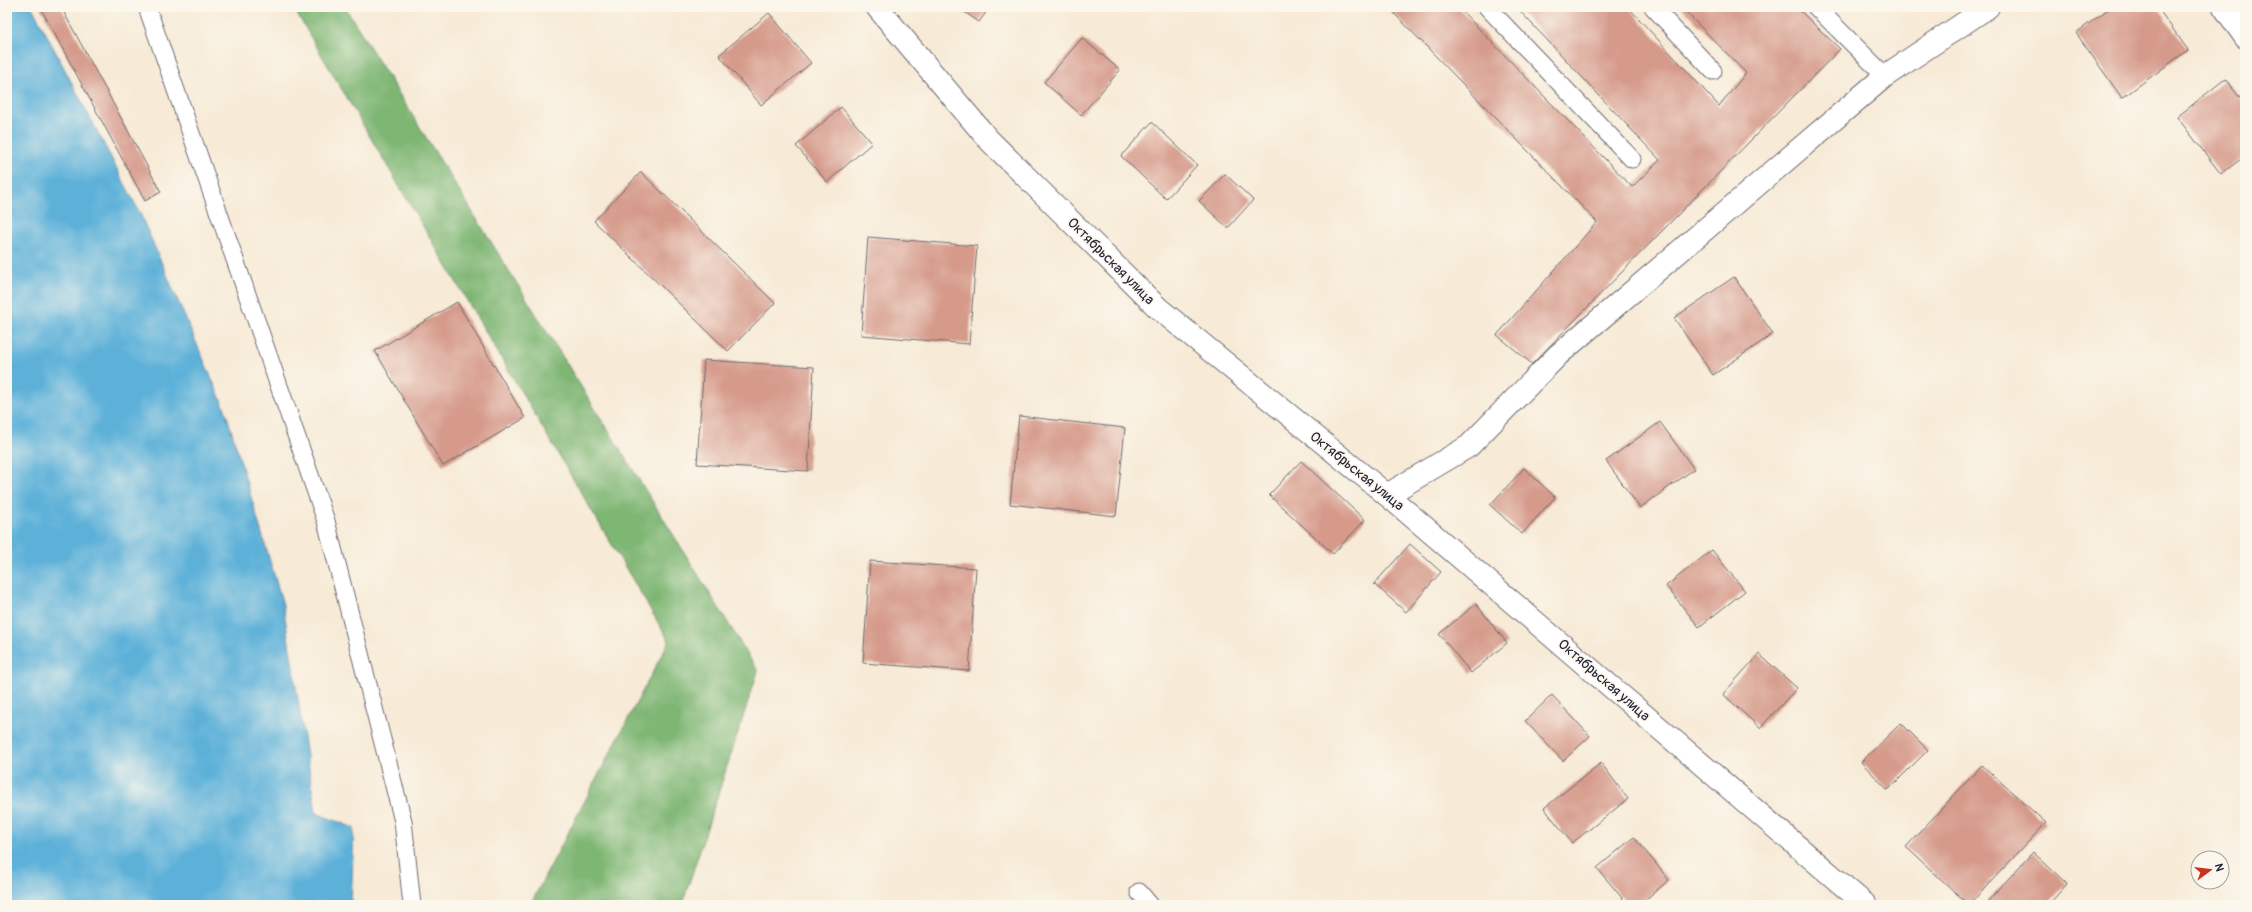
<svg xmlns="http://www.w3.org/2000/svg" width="2252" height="912" font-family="Pangolin,sans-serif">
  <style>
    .forest { fill: #7eb673; stroke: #506c57 }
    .water { fill: #5db1d9; stroke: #406a8a }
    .building { fill: #d59a8a }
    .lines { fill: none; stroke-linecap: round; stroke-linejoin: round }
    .lane-casing { stroke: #6d6871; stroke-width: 19 }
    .street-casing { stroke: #6d6871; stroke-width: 24 }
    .lane { stroke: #fff; stroke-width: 17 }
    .street { stroke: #fff; stroke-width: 22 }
    .labels { text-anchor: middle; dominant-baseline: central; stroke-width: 3.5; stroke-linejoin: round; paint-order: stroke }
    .street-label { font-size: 14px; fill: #22223b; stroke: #fbf7ec }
  </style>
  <rect width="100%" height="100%" fill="#fbf7ec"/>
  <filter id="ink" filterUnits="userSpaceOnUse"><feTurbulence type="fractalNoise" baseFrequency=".025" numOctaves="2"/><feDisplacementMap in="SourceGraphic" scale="8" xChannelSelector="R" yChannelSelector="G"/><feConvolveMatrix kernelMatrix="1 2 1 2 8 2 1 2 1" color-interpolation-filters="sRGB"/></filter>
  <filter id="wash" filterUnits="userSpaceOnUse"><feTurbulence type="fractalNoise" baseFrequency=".012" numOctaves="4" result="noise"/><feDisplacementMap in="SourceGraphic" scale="16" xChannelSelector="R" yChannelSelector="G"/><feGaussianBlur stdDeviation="0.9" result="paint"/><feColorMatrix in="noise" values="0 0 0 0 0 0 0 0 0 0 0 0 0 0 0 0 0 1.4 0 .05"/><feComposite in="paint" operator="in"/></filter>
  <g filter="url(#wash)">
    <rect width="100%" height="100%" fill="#f7ead6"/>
    <path class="forest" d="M 293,7 L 345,7 L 758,671 L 682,905 L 530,905 L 669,641 Z"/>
    <path class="water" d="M 7,7 L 32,7 L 139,211 L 225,409 L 283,605 L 316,813 L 354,828 L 351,905 L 7,905 Z"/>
    <g id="blocks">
      <path class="building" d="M 40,7 L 61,7 L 161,192 L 145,201 Z
        M 957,7 L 990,7 L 979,22 Z
        M 1388,7 L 1458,7 L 1632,187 L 1660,160 L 1516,7 L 1628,7 L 1719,106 L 1746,73 L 1681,7 L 1796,7 L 1840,49 L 1532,364 L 1497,335 L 1597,222 Z
        M 2111,7 L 2157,7 L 2188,50 L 2122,98 L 2076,33 Z
        M 769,13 L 811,63 L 761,105 L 719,55 Z
        M 1082,38 L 1120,70 L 1081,115 L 1044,82 Z
        M 2225,79 L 2245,104 L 2245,156 L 2221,174 L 2177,117 Z
        M 841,107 L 872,143 L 827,182 L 796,146 Z
        M 1152,122 L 1197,165 L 1166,199 L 1121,156 Z
        M 641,172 L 775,303 L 728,351 L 594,221 Z
        M 1225,174 L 1253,200 L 1228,228 L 1199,201 Z
        M 868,237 L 977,246 L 969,344 L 861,335 Z
        M 1734,277 L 1773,334 L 1713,375 L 1674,318 Z
        M 457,302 L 525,418 L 443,466 L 375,351 Z
        M 704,360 L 814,367 L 808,471 L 697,464 Z
        M 1019,416 L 1125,428 L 1116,516 L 1010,504 Z
        M 1660,422 L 1694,469 L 1640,508 L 1606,461 Z
        M 1301,461 L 1365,520 L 1333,554 L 1269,495 Z
        M 1524,468 L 1555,497 L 1522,534 L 1490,505 Z
        M 1410,544 L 1441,572 L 1406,612 L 1374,584 Z
        M 1712,550 L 1745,591 L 1699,627 L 1666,586 Z
        M 870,561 L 976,568 L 969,671 L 863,663 Z
        M 1476,604 L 1507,643 L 1471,673 L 1439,634 Z
        M 1759,654 L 1797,688 L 1760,728 L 1723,694 Z
        M 1552,695 L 1590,736 L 1563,761 L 1525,721 Z
        M 1901,723 L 1928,750 L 1888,790 L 1861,762 Z
        M 1601,763 L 1628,799 L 1572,843 L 1544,808 Z
        M 1982,765 L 2046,823 L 1969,905 L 1906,847 Z
        M 1634,837 L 1669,880 L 1639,905 L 1628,905 L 1597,868 Z
        M 2033,852 L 2067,884 L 2048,905 L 1991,905 L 1987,902 Z"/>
    </g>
  </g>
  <g filter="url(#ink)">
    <use href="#blocks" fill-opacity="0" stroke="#6d6871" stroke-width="1"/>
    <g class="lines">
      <defs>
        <path id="lane" d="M 147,7 L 326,521 L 403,821 L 412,905
          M 1487,7 L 1632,159
          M 1653,7 L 1713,71
          M 1816,7 L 1885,76
          M 1139,892 L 1150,905"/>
        <path id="street" d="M 877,7 L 988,139 L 1158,308 L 1387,495 L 1866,905
          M 2224,7 L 2245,37
          M 1387,495 L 1469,446 L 1558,355 L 1885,76 L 1988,7"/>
      </defs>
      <use href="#lane" class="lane-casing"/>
      <use href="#street" class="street-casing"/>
      <use href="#lane" class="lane"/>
      <use href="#street" class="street"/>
    </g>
  </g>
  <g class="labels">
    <g class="street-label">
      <text transform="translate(1111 261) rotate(45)">Октябрьская улица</text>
      <text transform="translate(1357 471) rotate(39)">Октябрьская улица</text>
      <text transform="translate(1604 680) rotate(41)">Октябрьская улица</text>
    </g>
  </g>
  <rect width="2252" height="912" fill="none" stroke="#fbf7ec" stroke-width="24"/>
  <g transform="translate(2210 870) rotate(75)"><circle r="19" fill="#fbf7ec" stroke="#a4a2a5"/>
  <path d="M0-3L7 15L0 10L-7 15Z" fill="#c8321e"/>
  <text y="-6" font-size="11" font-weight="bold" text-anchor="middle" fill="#22223b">N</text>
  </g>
</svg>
